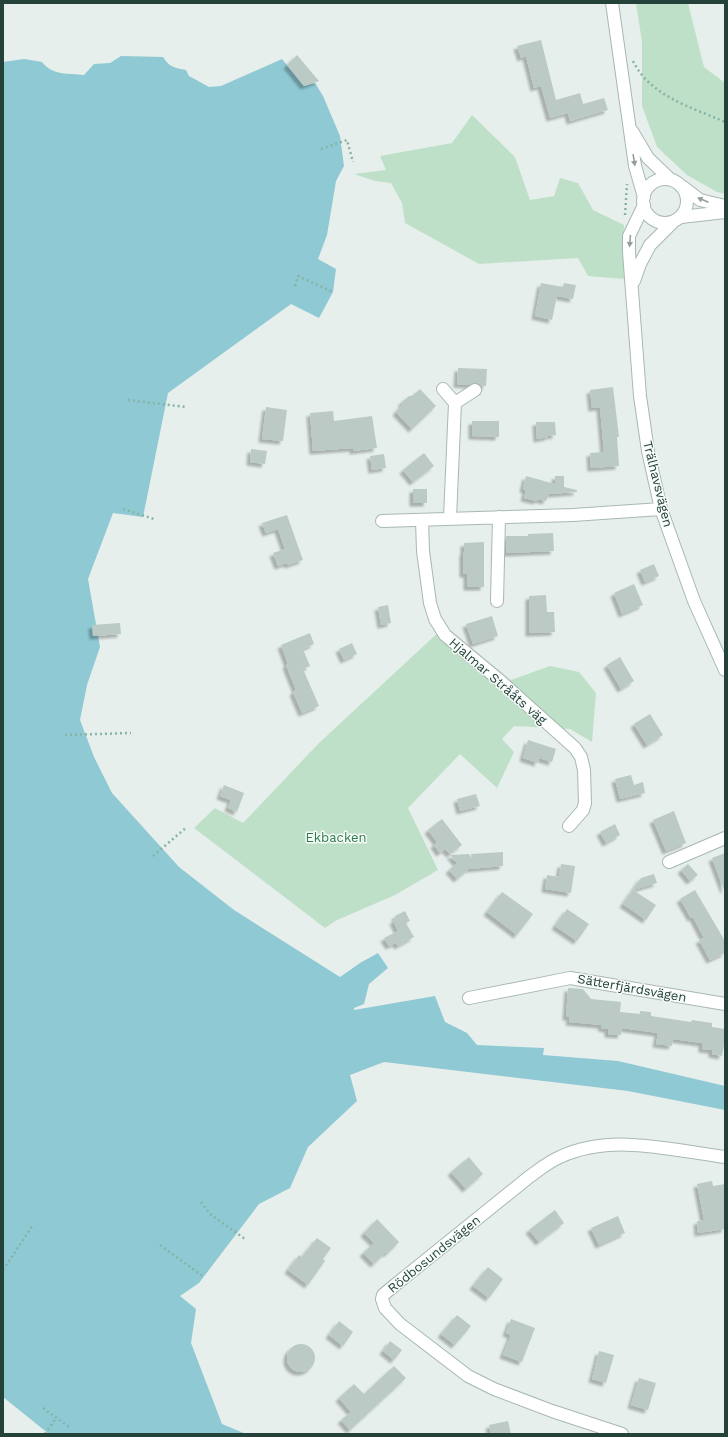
<svg xmlns="http://www.w3.org/2000/svg" width="728" height="1437" font-family="'Work Sans',sans-serif">
  <style>
    .green { fill: #bfe0c8 }
    .water { fill: #8ec9d4 }
    .building { fill: #bbcac4; filter: url(#shadow) }
    .lines { fill: none; stroke-linecap: round; stroke-linejoin: round }
    .minor-casing { stroke: #a8b8b2; stroke-width: 14 }
    .path { stroke: #86b3a5; stroke-width: 2.5; stroke-dasharray: 2 3; stroke-linecap: butt }
    .minor { stroke: #fff; stroke-width: 12 }
    .oneway { fill: #92a09c }
    .labels { text-anchor: middle; dominant-baseline: central; stroke-width: 3; stroke-linejoin: round; paint-order: stroke }
    .street-label { font-size: 13px; fill: #24423a; stroke: #f7fbf9 }
    .park-label { font-size: 13px; fill: #2d7a4b; stroke: #f7fbf9 }
  </style>
  <defs>
    <filter id="shadow"><feDropShadow dx="-3.5" dy="3.5" stdDeviation="1" flood-color="#0004"/></filter>
  </defs>
  <rect width="100%" height="100%" fill="#e6efeb"/>
  <path class="green" d="M 636,3 L 688,3 L 704,67 L 725,83 L 725,194 L 717,192 L 687,175 L 657,147 L 642,106 L 642,42 Z
    M 472,115 L 515,157 L 530,200 L 554,196 L 560,178 L 578,183 L 593,210 L 624,225 L 623,256 L 625,279 L 588,276 L 578,258 L 479,264 L 405,223 L 402,203 L 391,183 L 375,181 L 354,174 L 386,170 L 380,156 L 452,143 Z
    M 443,628 L 511,680 L 550,666 L 579,672 L 596,693 L 592,742 L 570,729 L 514,726 L 502,739 L 514,752 L 497,788 L 460,754 L 408,808 L 438,870 L 395,895 L 335,921 L 325,928 L 194,828 L 215,808 L 243,823 L 319,743 Z"/>
  <path class="water" d="M 121,56 L 163,57 C 169,67 175,68 186,70 L 189,76 L 209,87 L 221,86 L 282,59 L 304,86 L 315,83 L 323,96 L 340,136 L 344,166 L 336,181 L 327,235 L 318,259 L 336,269 L 333,292 L 319,318 L 291,304 L 168,393 L 143,517 L 113,513 L 88,579 L 100,647 L 87,685 L 80,720 L 94,757 L 112,793 L 179,867 L 234,910 L 340,977 L 360,963 L 378,953 L 388,968 L 369,984 L 364,1004 L 354,1008 L 354,1010 L 435,996 L 445,1022 L 467,1033 L 477,1045 L 544,1048 L 543,1055 L 618,1061 L 725,1086 L 725,1110 L 628,1091 L 384,1062 L 350,1075 L 357,1101 L 308,1147 L 290,1188 L 259,1204 L 199,1283 L 180,1296 L 196,1309 L 191,1343 L 222,1424 L 246,1434 L 49,1434 L 3,1397 L 3,62 L 24,59 L 42,62 C 53,76 68,73 84,75 L 94,64 L 110,63 Z"/>
  <path class="building" d="M 541,40 L 556,100 L 580,93 L 583,104 L 604,98 L 608,110 L 570,121 L 568,113 L 550,118 L 541,86 L 534,88 L 526,56 L 521,58 L 517,46 Z
    M 297,55 L 319,81 L 304,86 L 287,65 Z
    M 541,283 L 563,287 L 564,283 L 576,285 L 573,299 L 557,296 L 552,320 L 535,316 Z
    M 458,368 L 487,369 L 486,386 L 481,386 L 475,383 L 469,385 L 457,384 Z
    M 613,387 L 619,437 L 617,437 L 619,466 L 591,468 L 590,453 L 604,452 L 600,407 L 592,408 L 590,390 Z
    M 420,389 L 436,406 L 412,429 L 396,412 L 402,405 L 402,402 L 409,396 L 412,396 Z
    M 266,407 L 287,410 L 283,441 L 262,439 Z
    M 333,411 L 334,421 L 372,416 L 377,448 L 353,451 L 353,448 L 313,451 L 310,413 Z
    M 472,421 L 499,421 L 499,437 L 472,436 Z
    M 536,422 L 555,422 L 556,435 L 548,436 L 548,437 L 537,439 Z
    M 251,449 L 267,451 L 265,464 L 250,462 Z
    M 424,453 L 434,466 L 413,482 L 403,470 Z
    M 384,454 L 386,468 L 372,470 L 370,456 Z
    M 526,476 L 555,484 L 555,476 L 564,476 L 564,487 L 577,490 L 577,492 L 549,494 L 546,501 L 538,499 L 537,501 L 524,498 L 526,490 L 523,489 Z
    M 413,489 L 427,489 L 427,503 L 413,503 Z
    M 287,515 L 303,560 L 288,565 L 287,563 L 278,566 L 273,553 L 285,549 L 278,529 L 266,533 L 262,523 Z
    M 553,533 L 554,551 L 506,553 L 506,536 L 528,536 L 528,534 Z
    M 484,542 L 484,587 L 467,587 L 467,574 L 463,574 L 463,552 L 464,552 L 464,543 Z
    M 654,564 L 659,576 L 645,582 L 640,570 Z
    M 634,584 L 643,605 L 622,614 L 614,593 Z
    M 546,595 L 547,612 L 554,612 L 555,632 L 529,633 L 529,596 Z
    M 388,605 L 391,623 L 381,625 L 378,607 Z
    M 492,616 L 498,636 L 473,644 L 466,624 Z
    M 120,623 L 121,634 L 93,636 L 92,625 Z
    M 310,633 L 314,644 L 303,649 L 310,666 L 303,669 L 319,706 L 302,713 L 293,692 L 296,690 L 286,665 L 288,664 L 281,645 Z
    M 352,643 L 357,654 L 344,660 L 339,649 Z
    M 620,657 L 634,681 L 621,689 L 607,665 Z
    M 650,714 L 663,735 L 647,745 L 634,724 Z
    M 528,740 L 556,749 L 552,762 L 539,758 L 538,763 L 523,758 Z
    M 631,775 L 634,785 L 643,782 L 645,793 L 620,799 L 615,779 Z
    M 224,785 L 244,793 L 237,812 L 228,808 L 231,800 L 220,796 Z
    M 476,794 L 480,806 L 460,811 L 457,799 Z
    M 674,811 L 686,843 L 666,851 L 653,820 Z
    M 442,819 L 462,845 L 450,854 L 445,849 L 440,853 L 434,845 L 437,842 L 428,830 Z
    M 615,824 L 620,835 L 606,843 L 600,832 Z
    M 503,852 L 503,866 L 469,869 L 457,879 L 449,870 L 457,863 L 450,855 L 469,854 L 472,859 L 471,854 Z
    M 725,853 L 725,890 L 724,890 L 712,858 Z
    M 561,864 L 575,866 L 571,893 L 545,889 L 547,875 L 559,877 Z
    M 688,864 L 698,875 L 690,881 L 681,870 Z
    M 654,874 L 657,883 L 633,890 L 656,905 L 646,920 L 623,904 L 641,878 Z
    M 695,890 L 725,941 L 725,953 L 710,960 L 699,940 L 704,938 L 693,917 L 691,918 L 680,899 Z
    M 502,892 L 533,914 L 517,935 L 487,912 Z
    M 567,909 L 589,924 L 577,941 L 555,926 Z
    M 405,911 L 410,921 L 406,923 L 414,937 L 398,946 L 396,943 L 389,946 L 384,938 L 398,931 L 393,921 L 396,919 L 395,916 Z
    M 568,988 L 583,989 L 591,999 L 621,1002 L 620,1012 L 640,1014 L 640,1011 L 651,1012 L 651,1016 L 691,1022 L 692,1020 L 712,1023 L 712,1027 L 725,1029 L 725,1045 L 724,1045 L 722,1056 L 712,1054 L 712,1050 L 702,1049 L 702,1043 L 673,1039 L 672,1046 L 656,1044 L 658,1033 L 622,1028 L 621,1035 L 608,1034 L 608,1029 L 601,1028 L 602,1025 L 569,1022 L 570,1017 L 566,1017 Z
    M 469,1157 L 483,1174 L 466,1189 L 451,1172 Z
    M 712,1181 L 713,1186 L 725,1184 L 725,1229 L 698,1233 L 697,1221 L 704,1220 L 697,1184 Z
    M 555,1210 L 564,1223 L 539,1242 L 529,1230 Z
    M 618,1216 L 625,1233 L 599,1245 L 591,1228 Z
    M 377,1219 L 399,1242 L 387,1254 L 386,1252 L 374,1264 L 363,1253 L 374,1243 L 364,1233 Z
    M 317,1238 L 331,1248 L 323,1259 L 325,1261 L 308,1285 L 288,1270 L 299,1255 L 302,1257 Z
    M 488,1267 L 503,1279 L 489,1298 L 473,1286 Z
    M 457,1315 L 471,1326 L 455,1345 L 441,1334 Z
    M 511,1319 L 535,1328 L 522,1362 L 503,1355 L 511,1335 L 506,1333 Z
    M 339,1321 L 353,1332 L 343,1346 L 329,1335 Z
    M 390,1341 L 402,1350 L 394,1360 L 383,1351 Z
    M287 1358a14 14 0 1 1 28 0a14 14 0 1 1-28 0Z
    M 599,1351 L 614,1355 L 606,1383 L 592,1379 Z
    M 394,1366 L 406,1378 L 350,1430 L 341,1420 L 351,1412 L 339,1398 L 354,1384 L 364,1394 Z
    M 639,1378 L 656,1383 L 648,1410 L 631,1405 Z
    M 508,1421 L 511,1434 L 491,1434 L 489,1425 Z"/>
  <g class="lines">
    <defs>
      <path id="minor" d="M 612,3 L 635,166 L 644,197
        M 632,131 L 648,158 L 671,180
        M643 201a22 22 0 1 1 44 0a22 22 0 1 1-44 0Z
        M 683,187 L 700,200 L 725,206
        M 644,205 L 629,236 L 629,252 L 640,396 L 648,451 L 661,509 L 694,601 L 725,670
        M 681,217 L 725,212
        M 634,281 L 640,264 L 650,245 L 674,221
        M 443,389 L 455,403 L 450,518
        M 455,403 L 475,390
        M 422,520 L 423,551 L 430,603 L 435,619 L 445,635 L 498,679 L 575,748 L 581,757 L 584,770 L 585,803 L 583,810 L 569,826
        M 382,521 L 573,515 L 661,509
        M 497,601 L 499,517
        M 669,862 L 725,838
        M 469,998 L 570,978 L 725,1004
        M 622,1434 L 552,1411 L 494,1389 L 468,1376 L 400,1324 L 385,1308 L 382,1299 L 383,1295 L 395,1285 L 529,1177 C 539,1170 548,1162 560,1157 C 612,1133 671,1150 725,1157"/>
    </defs>
    <use href="#minor" class="minor-casing"/>
    <path class="path" d="M 633,61 C 650,96 691,107 725,122
      M 321,149 L 347,140 L 353,162
      M 625,215 L 627,184
      M 295,286 L 298,276 L 333,292
      M 128,400 L 186,407
      M 123,509 L 154,519
      M 65,735 L 131,733
      M 153,856 L 187,827
      M 201,1202 L 210,1214 L 245,1239
      M 160,1245 L 204,1277
      M 3,1270 L 33,1225
      M 43,1408 L 69,1427
      M 45,1434 L 56,1418"/>
    <use href="#minor" class="minor"/>
  </g>
  <defs><path id="oneway-solid" d="M-6-.8H1V-3.2L6.5 0L1 3.2V.8H-6Z"/></defs>
  <g class="oneway">
    <use href="#oneway-solid" transform="translate(634 160) rotate(81)"/>
    <use href="#oneway-solid" transform="translate(703 200) rotate(-157)"/>
    <use href="#oneway-solid" transform="translate(630 241) rotate(95)"/>
  </g>
  <g class="labels">
    <g class="street-label">
      <text transform="translate(658 484) rotate(76)">Trälhavsvägen</text>
      <text transform="translate(498 681) rotate(41)">Hjalmar Strååts väg</text>
      <text transform="translate(632 988) rotate(10)">Sätterfjärdsvägen</text>
      <text transform="translate(434 1254) rotate(-39)">Rödbosundsvägen</text>
    </g>
    <g class="park-label">
      <text x="336" y="837">Ekbacken</text>
    </g>
  </g>
  <rect width="728" height="1437" fill="none" stroke="#24423a" stroke-width="8"/>
</svg>
